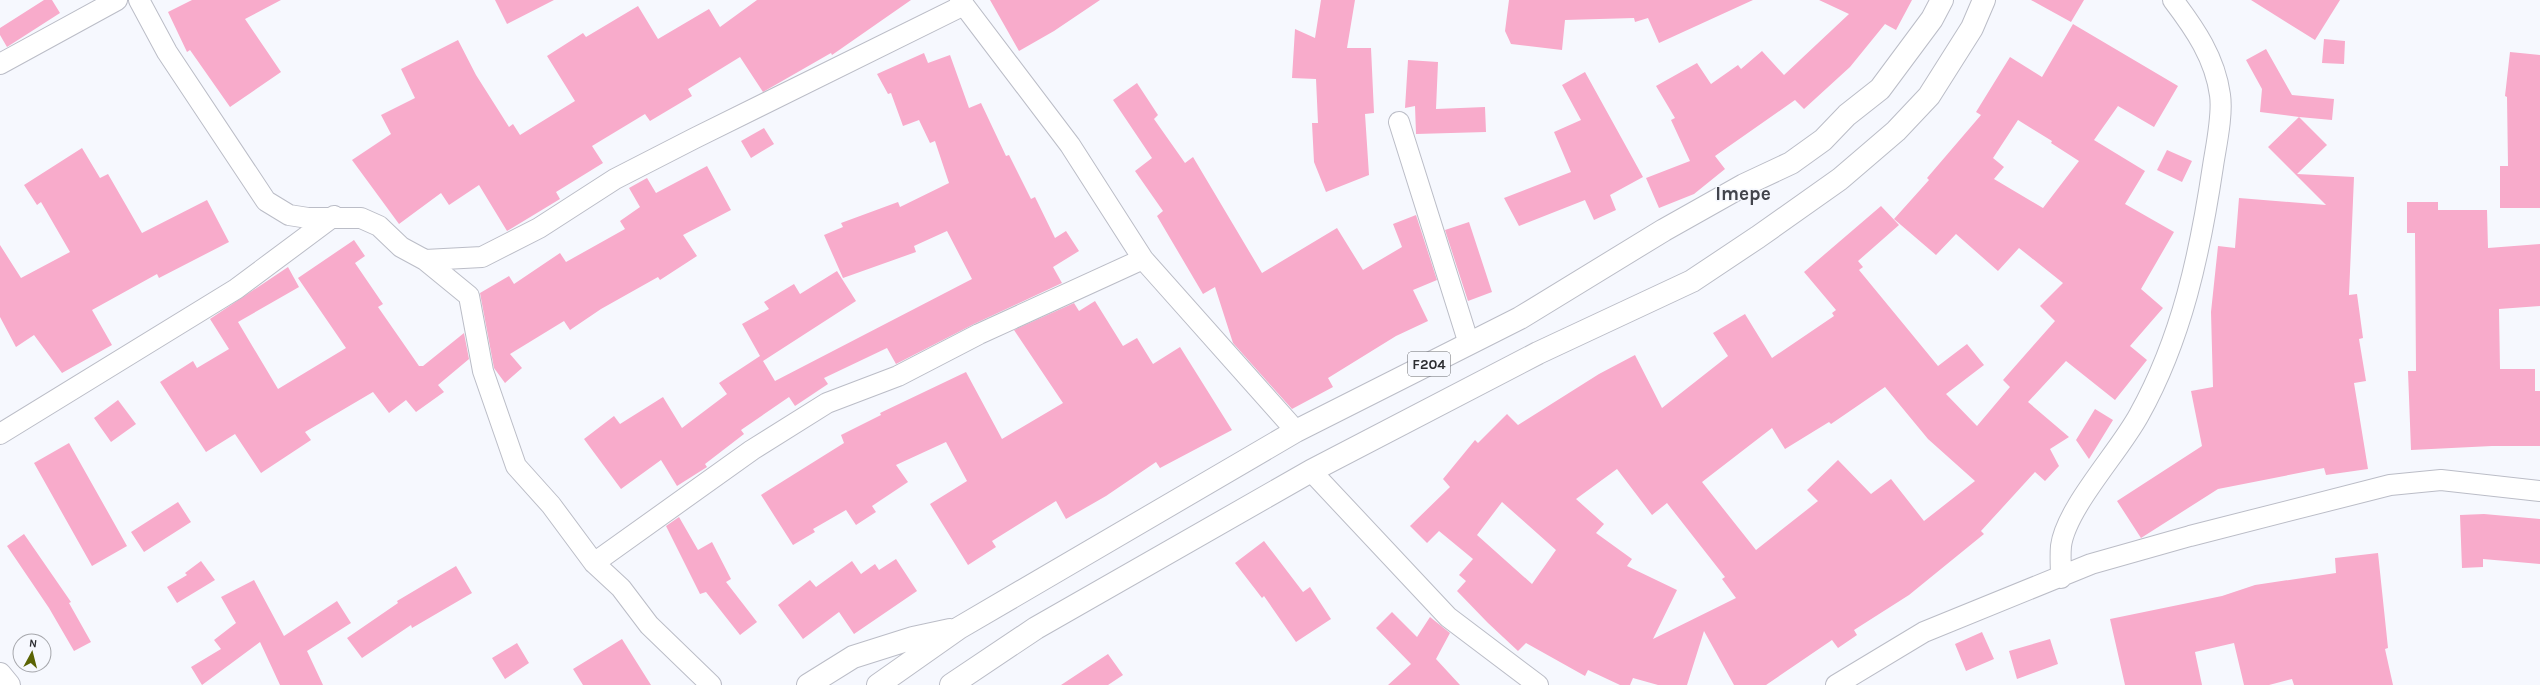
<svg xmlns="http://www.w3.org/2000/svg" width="2540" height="685" font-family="Karla,sans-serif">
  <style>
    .building { fill: #f8abcb; fill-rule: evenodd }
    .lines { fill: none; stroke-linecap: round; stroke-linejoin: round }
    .street-casing { stroke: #bbbdc7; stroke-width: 22 }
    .primary-casing { stroke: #bbbdc7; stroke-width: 24 }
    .street { stroke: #fff; stroke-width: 20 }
    .primary { stroke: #fff; stroke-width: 22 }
    .labels { text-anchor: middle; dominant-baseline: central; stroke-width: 3; stroke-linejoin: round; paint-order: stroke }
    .shield { fill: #f6f8fe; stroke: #696b6f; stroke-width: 1 }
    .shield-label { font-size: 14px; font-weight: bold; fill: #2d2e32 }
    .district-label { font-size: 19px; font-weight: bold; fill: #42444c; stroke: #f6f8fe }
  </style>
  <rect width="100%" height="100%" fill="#f6f8fe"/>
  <path class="building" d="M 44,0 L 52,0 L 60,13 L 7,47 L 0,35 L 0,28 Z
    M 192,0 L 281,0 L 245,19 L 281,72 L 230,107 L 190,50 L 187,52 L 168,12 Z
    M 495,0 L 554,0 L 507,24 Z
    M 757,0 L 911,0 L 832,55 L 831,53 L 763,92 L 740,57 L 688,89 L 692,96 L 650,121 L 645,114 L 592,146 L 603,163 L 556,192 L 560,199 L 507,231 L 479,185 L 449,205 L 441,193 L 399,224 L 352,160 L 391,134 L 381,115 L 415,98 L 401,69 L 458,40 L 476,75 L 509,127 L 513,124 L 520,135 L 575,101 L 547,56 L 583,33 L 586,37 L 638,6 L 658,39 L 709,9 L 720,27 Z
    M 990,0 L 1100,0 L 1054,31 L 1019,51 Z
    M 1321,0 L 1355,0 L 1347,48 L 1371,48 L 1374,113 L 1365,114 L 1369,175 L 1326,192 L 1314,162 L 1312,123 L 1318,123 L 1316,79 L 1292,78 L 1295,29 L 1315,38 Z
    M 1509,0 L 1753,0 L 1659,43 L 1648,18 L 1635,22 L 1634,18 L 1565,20 L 1562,50 L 1511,44 L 1505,31 Z
    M 1819,0 L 1912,0 L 1896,30 L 1885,24 L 1850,67 L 1804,109 L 1795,100 L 1715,156 L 1725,169 L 1694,194 L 1659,208 L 1646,178 L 1690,161 L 1671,120 L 1675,118 L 1656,86 L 1697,63 L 1711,84 L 1738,65 L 1741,69 L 1762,51 L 1784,75 L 1849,14 Z
    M 2031,0 L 2084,0 L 2071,22 Z
    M 2251,0 L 2340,0 L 2315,40 Z
    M 2073,24 L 2178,86 L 2154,127 L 2118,106 L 2094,140 L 2145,171 L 2125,204 L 2174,232 L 2141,289 L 2163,308 L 2130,346 L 2147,360 L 2115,400 L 2066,361 L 2028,402 L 2069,437 L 2050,449 L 2059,466 L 2045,481 L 2035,472 L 1981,531 L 1984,534 L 1909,595 L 1854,630 L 1857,635 L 1838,648 L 1832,640 L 1766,685 L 1734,685 L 1704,631 L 1687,685 L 1658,685 L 1633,678 L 1630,685 L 1620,685 L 1588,670 L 1585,676 L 1526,643 L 1518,651 L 1488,623 L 1457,591 L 1466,581 L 1459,575 L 1473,559 L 1439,531 L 1427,543 L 1410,526 L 1450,487 L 1443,479 L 1475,440 L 1478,443 L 1507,414 L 1518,425 L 1599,374 L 1635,355 L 1662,408 L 1728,356 L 1713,333 L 1745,314 L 1772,358 L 1834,316 L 1832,313 L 1836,310 L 1804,272 L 1881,206 L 1899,225 L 1858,261 L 1863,267 L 1859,270 L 1938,366 L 1967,344 L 1984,365 L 1946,394 L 1977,426 L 2010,387 L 2003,380 L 2055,321 L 2040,306 L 2063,283 L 2019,248 L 1998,271 L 1956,234 L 1936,255 L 1894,219 L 1929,180 L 1927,178 L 1981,115 L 1976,112 L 2010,57 L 2042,77 ZM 2018,120 L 2052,141 L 2051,143 L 2079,161 L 2043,208 L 1994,179 L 2004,167 L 1993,158 ZM 1885,387 L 1928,439 L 1975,481 L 1924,521 L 1891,479 L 1871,494 L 1838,460 L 1807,490 L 1818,501 L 1756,550 L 1702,482 L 1772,428 L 1785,449 L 1829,422 L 1831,424 ZM 1617,469 L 1652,515 L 1667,503 L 1725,577 L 1722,579 L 1736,598 L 1653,639 L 1677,590 L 1627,566 L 1632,559 L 1596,533 L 1604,524 L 1576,499 ZM 1502,502 L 1556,550 L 1532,584 L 1477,535 Z
    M 2324,39 L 2345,41 L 2344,64 L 2322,63 Z
    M 2266,49 L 2292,95 L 2334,99 L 2332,120 L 2299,117 L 2327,145 L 2297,174 L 2354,177 L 2349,295 L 2357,294 L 2363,338 L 2359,339 L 2366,381 L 2354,383 L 2368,469 L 2326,475 L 2324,468 L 2218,489 L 2141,538 L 2117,501 L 2202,446 L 2191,391 L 2213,387 L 2211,312 L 2218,246 L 2235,248 L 2239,198 L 2326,205 L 2268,147 L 2299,117 L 2260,112 L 2262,89 L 2246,60 Z
    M 2510,52 L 2540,55 L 2540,208 L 2500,208 L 2500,166 L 2508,166 L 2507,97 L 2505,96 Z
    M 924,53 L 928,63 L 950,55 L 969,108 L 981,103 L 1006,156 L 1009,155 L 1031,199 L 1035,197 L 1055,238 L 1066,231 L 1079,251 L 1053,267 L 1062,283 L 974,324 L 896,364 L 887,348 L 824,378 L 828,384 L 795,406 L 789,397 L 741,430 L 744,434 L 705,464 L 707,467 L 677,486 L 661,460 L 621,489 L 584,439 L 614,416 L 620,424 L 663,397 L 682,428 L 727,394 L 719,383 L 760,356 L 742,324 L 769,309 L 764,302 L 794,284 L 800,294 L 837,271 L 856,301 L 763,361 L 775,381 L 972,279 L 947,231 L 914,246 L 916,252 L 843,278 L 824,235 L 843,227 L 841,223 L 898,202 L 900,207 L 949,183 L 935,141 L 930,143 L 919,120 L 903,126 L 891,93 L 888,94 L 877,74 Z
    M 1408,60 L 1438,62 L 1436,109 L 1485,107 L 1486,132 L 1416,134 L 1415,106 L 1405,108 Z
    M 1585,72 L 1643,177 L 1610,195 L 1616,210 L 1594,220 L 1585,200 L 1519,226 L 1504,198 L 1571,172 L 1554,132 L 1581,120 L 1562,85 Z
    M 1137,83 L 1158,115 L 1154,119 L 1185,163 L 1193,157 L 1262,273 L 1337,228 L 1363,270 L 1402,247 L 1393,224 L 1416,215 L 1437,280 L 1413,290 L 1428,321 L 1396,336 L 1328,378 L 1333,387 L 1292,409 L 1233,343 L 1215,287 L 1203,294 L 1157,216 L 1163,211 L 1135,171 L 1152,158 L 1113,100 Z
    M 764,128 L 774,144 L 751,158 L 741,141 Z
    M 82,148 L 100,178 L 108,174 L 142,233 L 207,200 L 229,242 L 159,278 L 157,274 L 92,310 L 112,345 L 62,373 L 34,335 L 16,347 L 0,317 L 0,245 L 21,278 L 70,252 L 41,202 L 37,205 L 24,185 Z
    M 2167,150 L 2192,161 L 2182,182 L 2157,170 Z
    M 707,166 L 731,210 L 683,235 L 697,256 L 660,280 L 658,277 L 601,309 L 570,330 L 564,321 L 510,354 L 522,368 L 505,383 L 494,368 L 480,293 L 509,276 L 514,284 L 560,253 L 566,262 L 625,229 L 620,221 L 640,207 L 629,188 L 647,178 L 656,193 Z
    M 2407,202 L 2438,202 L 2438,210 L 2487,210 L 2488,248 L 2540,244 L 2540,306 L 2499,309 L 2500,369 L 2535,369 L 2535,391 L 2540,391 L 2540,446 L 2492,446 L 2411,450 L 2408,371 L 2416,371 L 2415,233 L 2407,233 Z
    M 1469,222 L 1492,292 L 1468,301 L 1445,230 Z
    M 354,240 L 365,256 L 355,263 L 383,304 L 378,307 L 419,366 L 423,366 L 464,333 L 469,359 L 438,385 L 444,392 L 416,412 L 406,400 L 389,413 L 373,392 L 305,432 L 311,440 L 261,473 L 235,434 L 206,452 L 160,382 L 193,361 L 197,368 L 229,349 L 210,319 L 288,267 L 299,287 L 238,322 L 278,389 L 346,348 L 298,278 Z
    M 1095,301 L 1123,346 L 1137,338 L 1153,364 L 1180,347 L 1232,430 L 1160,468 L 1156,462 L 1106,496 L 1066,519 L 1056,501 L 992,541 L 996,547 L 968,565 L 930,504 L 967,481 L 946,442 L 896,465 L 908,482 L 872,506 L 876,512 L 856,525 L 846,510 L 813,529 L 815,532 L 793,545 L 761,495 L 844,443 L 841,435 L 881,415 L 880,413 L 966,372 L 1002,439 L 1063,403 L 1014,330 L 1074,303 L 1079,311 Z
    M 118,400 L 136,424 L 111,442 L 94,418 Z
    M 2095,409 L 2113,420 L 2089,459 L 2076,440 Z
    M 69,443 L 127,546 L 92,566 L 34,463 Z
    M 178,502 L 191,522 L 144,552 L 131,532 Z
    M 2484,514 L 2540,519 L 2540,564 L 2483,559 L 2483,567 L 2462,568 L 2460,515 Z
    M 679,517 L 698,550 L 712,542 L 731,579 L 726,582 L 757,622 L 740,635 L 706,592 L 700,594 L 666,526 Z
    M 24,534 L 71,602 L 69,603 L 91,642 L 74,651 L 49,608 L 7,546 Z
    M 1264,541 L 1303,592 L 1310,587 L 1331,619 L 1296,642 L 1264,596 L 1262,598 L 1235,563 Z
    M 2378,553 L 2388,648 L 2385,649 L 2393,685 L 2294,685 L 2292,679 L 2269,685 L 2244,685 L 2234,643 L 2195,652 L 2202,685 L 2125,685 L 2110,619 L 2222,596 L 2255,585 L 2336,573 L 2335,558 Z
    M 896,559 L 917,591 L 854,634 L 839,612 L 803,639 L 778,605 L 810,580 L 816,587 L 852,561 L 861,574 L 875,564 L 879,570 Z
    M 201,561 L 215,580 L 177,603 L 167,587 L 187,575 L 185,573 Z
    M 456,566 L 472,593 L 412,628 L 411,625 L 362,658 L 347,638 L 398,603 L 397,601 Z
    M 254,580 L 284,636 L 337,601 L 351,623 L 307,651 L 323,685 L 280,685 L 260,642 L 202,685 L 191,667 L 221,649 L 214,640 L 236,623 L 221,597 Z
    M 1392,612 L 1417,637 L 1430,617 L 1450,633 L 1436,659 L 1460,685 L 1388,685 L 1411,664 L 1376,628 Z
    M 1982,632 L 1994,659 L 1966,671 L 1955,644 Z
    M 622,639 L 651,685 L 583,685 L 573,669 Z
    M 2050,639 L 2058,664 L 2017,679 L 2009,651 Z
    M 517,643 L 529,663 L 505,679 L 492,658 Z
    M 1108,654 L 1123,675 L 1108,685 L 1061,685 Z"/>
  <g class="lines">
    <defs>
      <path id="street" d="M 139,0 L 167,52 L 266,201 L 289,215 L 308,218 L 361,218 L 379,226 L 401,247 L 425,260 L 469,296 L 483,371 L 516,466 L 551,505 L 594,563 L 621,588 L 649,625 L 711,685
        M 960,0 L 1070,145 L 1143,259 L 1296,431
        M 0,64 L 117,0
        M 1399,122 L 1469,344
        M 425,260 L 482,257 L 539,228 L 615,179 L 695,138 L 964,5
        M 0,434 L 236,289 L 334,216
        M 1311,471 L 1448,617 L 1538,685
        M 594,563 L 752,450 L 827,403 L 898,376 L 979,334 L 1143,259
        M 2061,578 C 2061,568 2060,557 2061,546 C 2066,508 2119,452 2139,415 C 2182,338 2200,253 2213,166 C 2216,146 2223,115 2220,95 C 2215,58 2195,29 2173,0
        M 1836,685 L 1924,632 L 2091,564 L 2190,536 L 2390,485 L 2441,480 L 2540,491"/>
      <path id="primary" d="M 0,674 L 9,685
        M 808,685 L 853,657 L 913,638 L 950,630
        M 878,685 L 959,628 L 1296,431 L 1520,318 L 1664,230 L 1744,185 L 1791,163 L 1823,140 L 1847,115 L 1880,89 L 1932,19 L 1942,0
        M 951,685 L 1036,628 L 1311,471 L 1538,353 L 1692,281 L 1758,237 L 1840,179 L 1896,131 L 1929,96 L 1972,28 L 1984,0"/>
    </defs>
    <use href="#street" class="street-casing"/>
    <use href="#primary" class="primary-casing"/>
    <use href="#street" class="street"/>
    <use href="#primary" class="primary"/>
  </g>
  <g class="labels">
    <rect class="shield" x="1408" y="352" width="42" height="24" rx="3"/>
    <g class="shield-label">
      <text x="1429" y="364">F204</text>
    </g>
    <g class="district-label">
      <text x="1743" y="194">Imepe</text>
    </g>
  </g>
  <g transform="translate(32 653) rotate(7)"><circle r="19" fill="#f6f8fe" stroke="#a6a7ac"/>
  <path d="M0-3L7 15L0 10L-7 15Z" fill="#5b6404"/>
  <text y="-6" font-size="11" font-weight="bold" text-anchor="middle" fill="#2d2e32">N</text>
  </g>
</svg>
